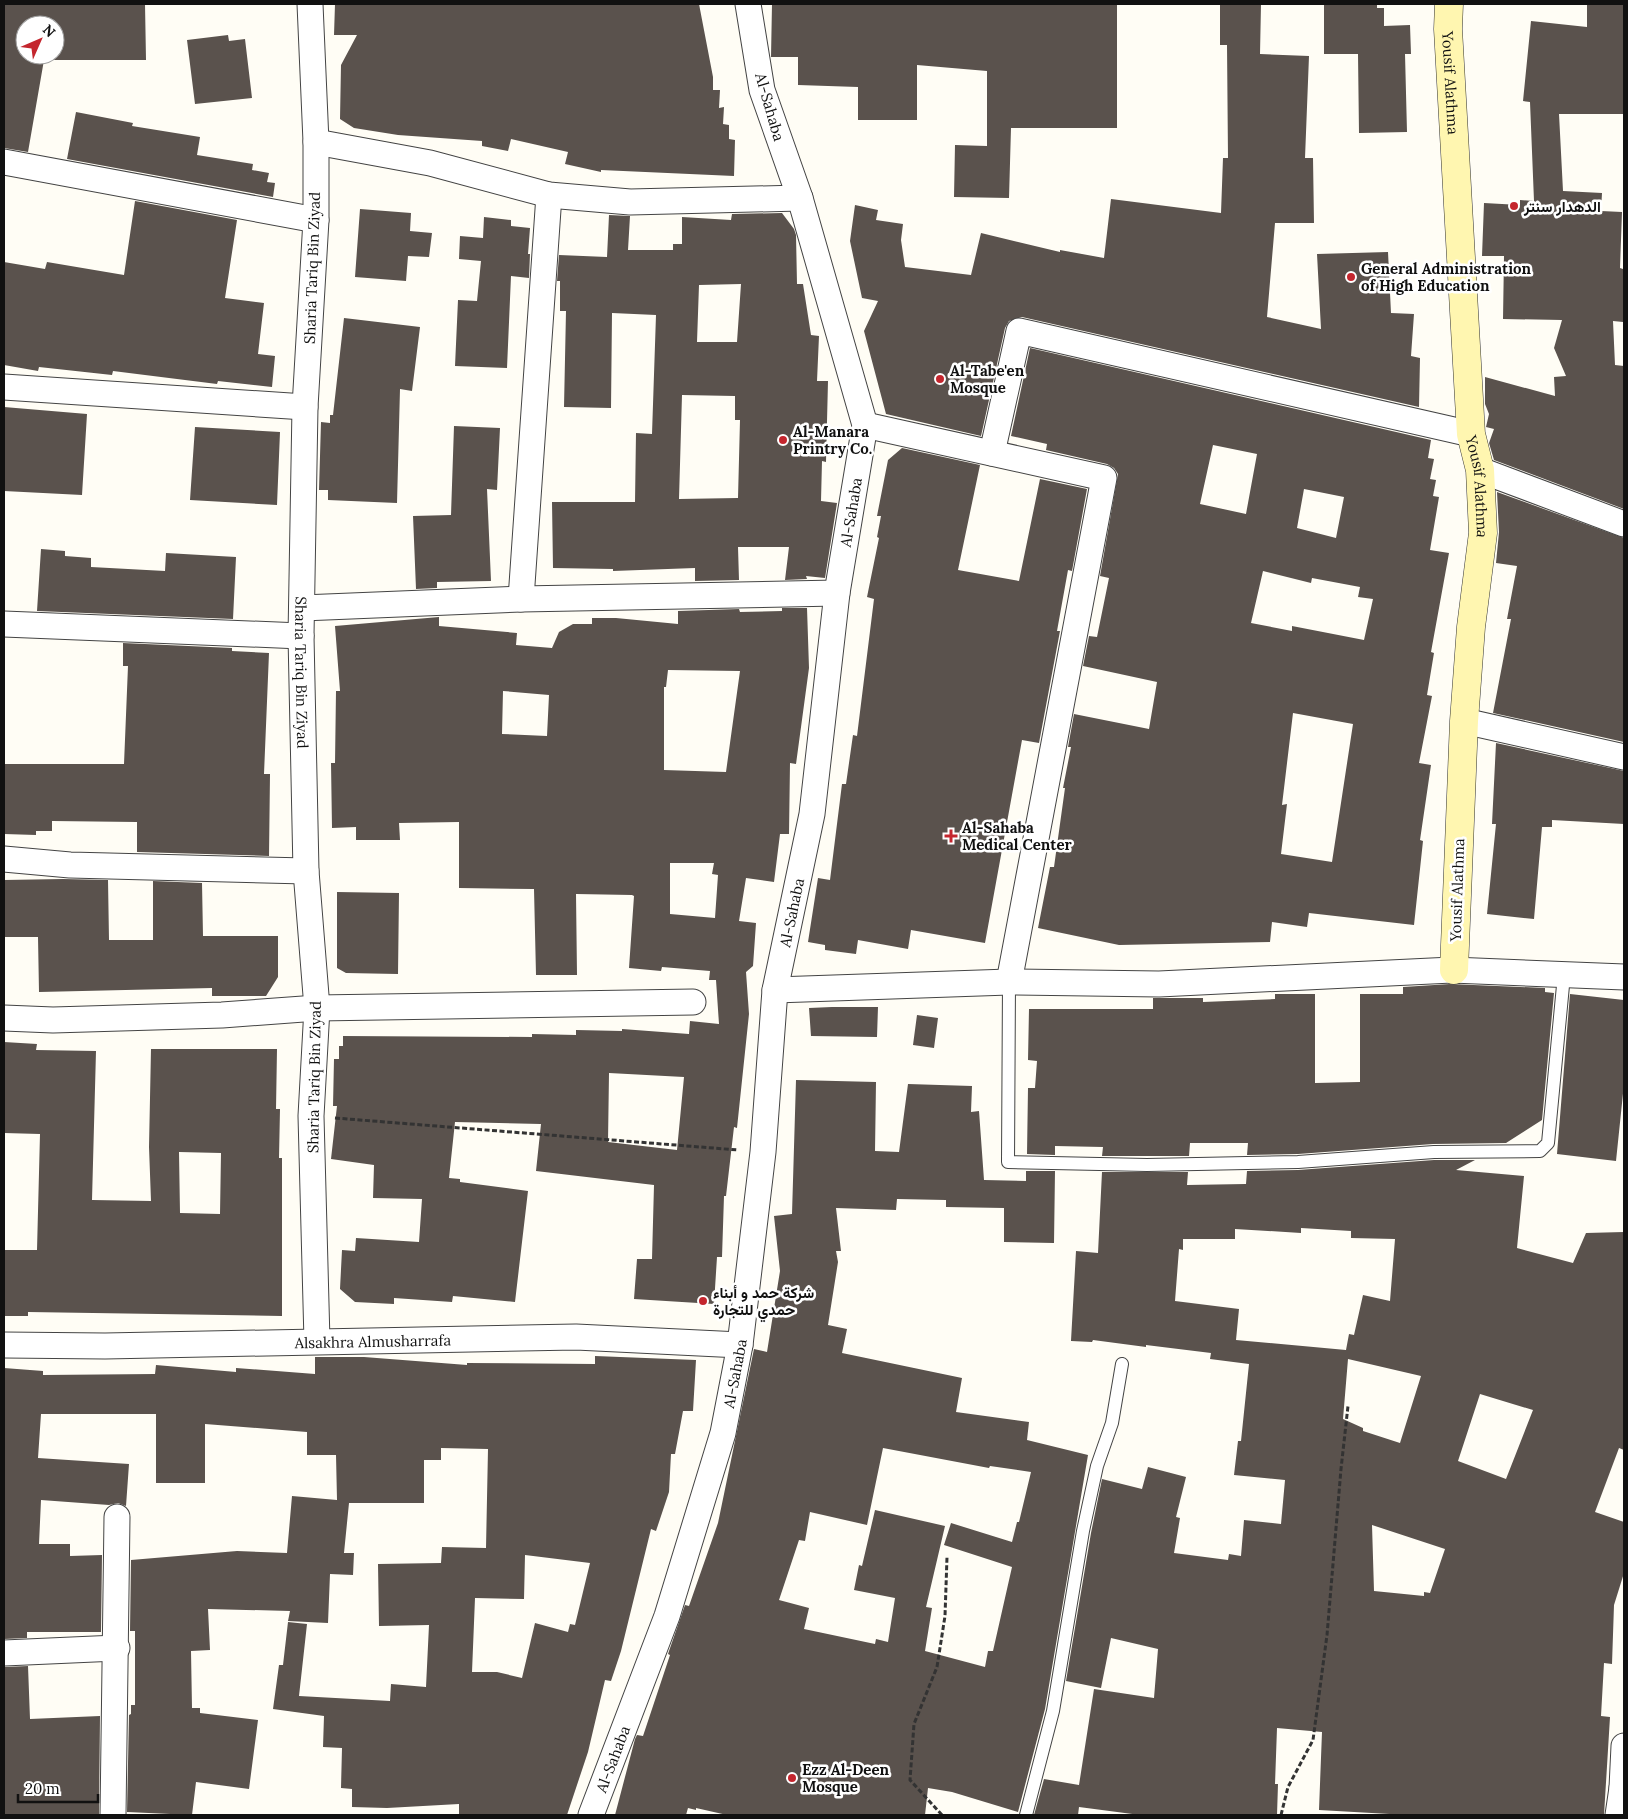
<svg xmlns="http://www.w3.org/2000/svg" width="1628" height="1819" font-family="Lora,Vazirmatn,serif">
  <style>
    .building { fill: #5a524d; fill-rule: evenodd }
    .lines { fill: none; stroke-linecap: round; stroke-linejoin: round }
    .lane-casing { stroke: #444; stroke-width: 14 }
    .street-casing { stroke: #444; stroke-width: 27 }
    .secondary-casing { stroke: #333; stroke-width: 29 }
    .path { stroke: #333; stroke-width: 3; stroke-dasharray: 5 2.5; stroke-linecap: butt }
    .lane { stroke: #fff; stroke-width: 12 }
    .street { stroke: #fff; stroke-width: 25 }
    .secondary { stroke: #fff6b0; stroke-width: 28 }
    .poi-dot { fill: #c4262e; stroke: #fff; stroke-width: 2 }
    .labels { text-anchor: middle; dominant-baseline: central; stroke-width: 5; stroke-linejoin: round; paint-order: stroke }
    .street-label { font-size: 15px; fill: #111; stroke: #fff }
    .poi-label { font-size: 15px; font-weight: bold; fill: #111; stroke: #fff; text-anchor: start }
  </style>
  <rect width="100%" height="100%" fill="#fffdf5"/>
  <path class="building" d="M 4,4 L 145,4 L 146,60 L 44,60 L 28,152 L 4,148 ZM 25,25 L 55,25 L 55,55 L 25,55 Z
    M 335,4 L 699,4 L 713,77 L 713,90 L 720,90 L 719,108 L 724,107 L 723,124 L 729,125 L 729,139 L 735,140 L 734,176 L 601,170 L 601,172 L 565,164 L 568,152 L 511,139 L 508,151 L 482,146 L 482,141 L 398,135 L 354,128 L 340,119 L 341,65 L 357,35 L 334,35 Z
    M 772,4 L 1117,4 L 1117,128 L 1011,128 L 1009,198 L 954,197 L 955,145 L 987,146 L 987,71 L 917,65 L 917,120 L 858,120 L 858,87 L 798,85 L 798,57 L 771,57 Z
    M 1220,4 L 1261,4 L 1260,54 L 1309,56 L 1305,158 L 1313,158 L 1314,223 L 1275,223 L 1267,317 L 1321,329 L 1317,254 L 1388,252 L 1391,313 L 1414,314 L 1411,356 L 1420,358 L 1419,407 L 1022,317 L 1009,321 L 1005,328 L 981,436 L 886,414 L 864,331 L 878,301 L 862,298 L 850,241 L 855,205 L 878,210 L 876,220 L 903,224 L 901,240 L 905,267 L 971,275 L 981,233 L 1060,252 L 1060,250 L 1104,258 L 1111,199 L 1221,213 L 1223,158 L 1228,158 L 1227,45 L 1220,45 Z
    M 1324,4 L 1377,4 L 1377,8 L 1384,8 L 1384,26 L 1410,25 L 1411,54 L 1405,54 L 1407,132 L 1359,133 L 1358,54 L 1324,54 Z
    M 1587,4 L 1624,4 L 1624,114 L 1559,114 L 1563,191 L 1602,193 L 1601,211 L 1622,212 L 1620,268 L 1623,269 L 1623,322 L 1613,321 L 1615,365 L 1624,366 L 1624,509 L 1494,460 L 1489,443 L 1494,429 L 1486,427 L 1489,414 L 1485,404 L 1485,377 L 1555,396 L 1554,377 L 1566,376 L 1554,348 L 1562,320 L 1503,319 L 1504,256 L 1482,256 L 1484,203 L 1520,205 L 1520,200 L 1534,201 L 1530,102 L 1523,101 L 1531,21 L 1587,27 Z
    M 228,35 L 229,41 L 245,39 L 252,98 L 195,104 L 187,40 Z
    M 76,112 L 133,123 L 132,126 L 200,137 L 197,155 L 253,164 L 252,170 L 269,173 L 267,182 L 275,183 L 273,197 L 67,159 Z
    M 135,201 L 237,220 L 225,298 L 264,303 L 258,354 L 275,356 L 272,387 L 218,381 L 217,384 L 113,371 L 112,375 L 39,367 L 38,371 L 4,365 L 4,262 L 45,269 L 47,262 L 124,275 Z
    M 360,209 L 411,213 L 410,231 L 432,233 L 429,257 L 408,256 L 406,281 L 355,277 Z
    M 782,213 L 794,229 L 796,235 L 797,284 L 803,284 L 811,335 L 819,336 L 817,381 L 828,381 L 826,462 L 822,461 L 821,501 L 837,503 L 825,578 L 806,576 L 807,579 L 785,580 L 789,547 L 738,547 L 739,580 L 695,581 L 695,568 L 613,571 L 613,569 L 553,568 L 552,502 L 635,502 L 636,433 L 652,434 L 656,315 L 612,313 L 611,408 L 564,407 L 566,311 L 560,311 L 560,281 L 557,281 L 559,255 L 607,257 L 609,215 L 630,216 L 628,250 L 673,250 L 673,244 L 682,244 L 682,217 L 731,220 L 732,214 ZM 741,284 L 737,342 L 697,342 L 699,285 ZM 682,395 L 735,396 L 735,420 L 740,420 L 738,498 L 679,499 Z
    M 484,217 L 511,220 L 511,226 L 530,228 L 528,254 L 530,254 L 529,278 L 511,276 L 507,368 L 455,366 L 458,300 L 477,301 L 481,261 L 459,259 L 460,236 L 483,238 Z
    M 344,318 L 420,327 L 412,391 L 400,389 L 397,503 L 328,500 L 328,490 L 319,490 L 321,422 L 330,423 L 330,415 L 333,415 Z
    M 1030,348 L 1431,440 L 1428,458 L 1434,459 L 1430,479 L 1436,480 L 1433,496 L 1439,497 L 1430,550 L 1449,553 L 1431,652 L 1434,653 L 1427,695 L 1432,696 L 1419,763 L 1431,765 L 1420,840 L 1423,841 L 1414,925 L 1309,913 L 1307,927 L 1272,922 L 1270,942 L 1119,945 L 1038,928 L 1050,867 L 1054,867 L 1065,788 L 1063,788 L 1071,747 L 1068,747 L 1074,714 L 1149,729 L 1157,682 L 1083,666 L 1089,636 L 1097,637 L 1109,578 L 1100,576 L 1118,474 L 1114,468 L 1107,464 L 1046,450 L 1047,444 L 1011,436 ZM 1213,445 L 1257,454 L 1246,514 L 1200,504 ZM 1304,489 L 1344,497 L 1336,538 L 1297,528 ZM 1263,571 L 1311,583 L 1312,578 L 1360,587 L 1358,597 L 1373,599 L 1364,640 L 1292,626 L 1292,631 L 1251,623 ZM 1293,713 L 1353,724 L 1332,862 L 1281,854 L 1287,804 L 1282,805 Z
    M 4,407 L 87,414 L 82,495 L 4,491 Z
    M 454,426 L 500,428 L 497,490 L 487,489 L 491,581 L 437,582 L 437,588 L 416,589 L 413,516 L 451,515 Z
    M 195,427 L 280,432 L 277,505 L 190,500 Z
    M 902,448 L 980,465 L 958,570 L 1019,581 L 1040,479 L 1087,489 L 1072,571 L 1068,570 L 1057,631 L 1060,631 L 1039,743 L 1022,740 L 985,943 L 911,930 L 908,949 L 858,940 L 856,954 L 825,950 L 825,945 L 808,942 L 818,878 L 830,880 L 842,784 L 846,784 L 853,735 L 857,736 L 874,599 L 867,597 L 879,538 L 877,537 L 881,516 L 877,516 L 888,460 Z
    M 1497,492 L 1624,538 L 1624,742 L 1493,713 L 1511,619 L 1507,619 L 1517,566 L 1496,563 L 1499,532 Z
    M 41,549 L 65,551 L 65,556 L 91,558 L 91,567 L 165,571 L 166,553 L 236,557 L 233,619 L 37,611 Z
    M 782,608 L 807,608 L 809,668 L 796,764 L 790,763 L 789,834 L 780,834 L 774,882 L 746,878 L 739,921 L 756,923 L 753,966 L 746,972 L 749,1014 L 737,1128 L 734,1127 L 726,1196 L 724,1196 L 722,1257 L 717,1257 L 714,1304 L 634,1299 L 637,1259 L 652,1259 L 654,1185 L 536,1171 L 541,1124 L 455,1122 L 449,1178 L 460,1179 L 460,1182 L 528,1191 L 515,1302 L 453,1296 L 452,1302 L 394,1298 L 394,1304 L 355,1302 L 340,1289 L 342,1250 L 355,1251 L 356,1238 L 419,1242 L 422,1199 L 373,1198 L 374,1165 L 331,1159 L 337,1106 L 333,1106 L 334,1059 L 339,1059 L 339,1046 L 343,1046 L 343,1036 L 532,1037 L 532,1034 L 576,1035 L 576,1030 L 622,1031 L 622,1029 L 689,1034 L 690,1021 L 719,1024 L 716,980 L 709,980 L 710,971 L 662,967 L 661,971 L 629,968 L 634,896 L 632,895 L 576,894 L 577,975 L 536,975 L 534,889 L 459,888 L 459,822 L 399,823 L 400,840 L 356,840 L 356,827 L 332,828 L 331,763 L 335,763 L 336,691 L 340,691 L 335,626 L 439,617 L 439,626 L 517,633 L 516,645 L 552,648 L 559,632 L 573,624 L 592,624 L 592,618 L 616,618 L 678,624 L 678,611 L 739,609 L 740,612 L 782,611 ZM 668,670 L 740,671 L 726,772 L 664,770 L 664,687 L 666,687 ZM 503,691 L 549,695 L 547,736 L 502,734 ZM 670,863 L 714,863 L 712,874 L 718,875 L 715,918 L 670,914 ZM 609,1073 L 684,1077 L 677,1150 L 608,1142 Z
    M 123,643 L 232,648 L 232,651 L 269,653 L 264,774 L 270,774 L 269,856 L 137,852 L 137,822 L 52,821 L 52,831 L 36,831 L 36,835 L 4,834 L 4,764 L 124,764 L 128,666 L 123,666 Z
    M 1496,743 L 1624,771 L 1624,824 L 1552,820 L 1552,827 L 1542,827 L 1534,919 L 1487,914 L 1496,824 L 1492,824 Z
    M 63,879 L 108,880 L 109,940 L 153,940 L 153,881 L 202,883 L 203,936 L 278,936 L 278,977 L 266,996 L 212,996 L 212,988 L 39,992 L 38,937 L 4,937 L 4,880 Z
    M 337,892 L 399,893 L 398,974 L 346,973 L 337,968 Z
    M 1450,984 L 1545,988 L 1545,992 L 1554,993 L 1542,1120 L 1506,1143 L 1433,1144 L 1298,1154 L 1247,1155 L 1248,1143 L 1190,1143 L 1189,1156 L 1102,1156 L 1103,1147 L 1055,1146 L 1055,1155 L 1027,1154 L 1028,1088 L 1035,1088 L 1037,1061 L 1028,1060 L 1029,1009 L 1153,1009 L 1153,998 L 1203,998 L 1203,1002 L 1275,999 L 1275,994 L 1315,994 L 1315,1083 L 1360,1082 L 1360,994 L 1403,994 L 1403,987 Z
    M 1570,994 L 1624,1000 L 1624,1084 L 1616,1161 L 1557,1154 Z
    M 832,1007 L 878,1007 L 877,1037 L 811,1036 L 809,1008 Z
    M 917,1015 L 938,1018 L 934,1048 L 913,1045 Z
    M 4,1042 L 37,1044 L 36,1050 L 96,1051 L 92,1200 L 151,1201 L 149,1147 L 151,1049 L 277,1049 L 276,1109 L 280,1109 L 279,1158 L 282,1158 L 282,1316 L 28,1312 L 28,1316 L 4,1316 L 4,1250 L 37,1250 L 40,1134 L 4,1133 ZM 179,1152 L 221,1153 L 220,1214 L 180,1213 Z
    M 796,1080 L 876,1082 L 875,1151 L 899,1152 L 908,1084 L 972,1086 L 971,1112 L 979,1111 L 984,1180 L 1026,1181 L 1026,1171 L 1055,1171 L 1054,1243 L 1004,1242 L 1004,1208 L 946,1207 L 946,1200 L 897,1199 L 896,1210 L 836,1208 L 841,1251 L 836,1251 L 838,1262 L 828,1325 L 847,1329 L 842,1353 L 962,1378 L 956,1412 L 1029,1422 L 1027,1440 L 1088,1455 L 1045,1709 L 1018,1812 L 952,1792 L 928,1788 L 925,1815 L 727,1815 L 696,1808 L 696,1810 L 688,1808 L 686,1815 L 615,1815 L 635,1739 L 637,1735 L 643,1736 L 670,1655 L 668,1654 L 669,1651 L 685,1605 L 689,1606 L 718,1523 L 754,1349 L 767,1352 L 780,1271 L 774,1216 L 792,1214 ZM 883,1448 L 989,1468 L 990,1466 L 1031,1472 L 1019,1522 L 1017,1522 L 1012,1542 L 951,1523 L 944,1545 L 1012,1567 L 993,1651 L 988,1651 L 985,1667 L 925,1651 L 932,1608 L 926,1607 L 945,1526 L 875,1510 L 862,1566 L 859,1565 L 854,1590 L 895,1598 L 888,1642 L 876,1639 L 875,1644 L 804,1629 L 809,1608 L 779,1600 L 799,1540 L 805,1541 L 810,1512 L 867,1525 Z
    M 1434,1160 L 1475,1160 L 1456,1170 L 1524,1176 L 1517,1248 L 1573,1263 L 1586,1233 L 1624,1232 L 1624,1450 L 1619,1448 L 1595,1512 L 1624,1522 L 1624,1573 L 1614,1605 L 1612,1664 L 1604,1663 L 1601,1716 L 1610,1717 L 1604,1815 L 1407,1815 L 1319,1810 L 1322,1732 L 1277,1728 L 1275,1784 L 1278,1784 L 1277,1815 L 1140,1815 L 1079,1807 L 1078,1815 L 1034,1815 L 1044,1779 L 1079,1785 L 1094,1689 L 1154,1698 L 1158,1649 L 1111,1638 L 1101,1688 L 1066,1681 L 1091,1533 L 1102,1479 L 1142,1489 L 1148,1467 L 1186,1477 L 1176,1517 L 1180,1518 L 1174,1553 L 1228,1560 L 1229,1554 L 1241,1556 L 1244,1520 L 1281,1524 L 1285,1480 L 1234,1475 L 1238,1441 L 1241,1441 L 1249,1364 L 1210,1359 L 1211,1353 L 1146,1345 L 1146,1347 L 1093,1340 L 1092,1342 L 1071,1341 L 1076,1251 L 1098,1253 L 1102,1172 L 1188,1172 L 1187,1185 L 1246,1184 L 1247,1171 L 1298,1170 ZM 1301,1228 L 1351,1231 L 1351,1238 L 1395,1239 L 1390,1301 L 1363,1295 L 1354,1335 L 1349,1334 L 1346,1350 L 1236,1340 L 1239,1309 L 1175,1301 L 1179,1249 L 1183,1250 L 1183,1239 L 1235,1239 L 1235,1229 L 1301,1233 ZM 1348,1359 L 1421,1376 L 1400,1443 L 1363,1431 L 1363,1428 L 1343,1419 ZM 1480,1394 L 1533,1410 L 1506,1479 L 1458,1461 ZM 1372,1525 L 1445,1549 L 1430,1593 L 1424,1592 L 1424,1596 L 1374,1591 Z
    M 595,1356 L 696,1360 L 693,1411 L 683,1411 L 675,1454 L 671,1454 L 669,1492 L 656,1531 L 651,1529 L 621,1651 L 611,1681 L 605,1680 L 588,1752 L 567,1815 L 459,1815 L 459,1804 L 387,1808 L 352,1807 L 352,1789 L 341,1788 L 342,1748 L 323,1747 L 324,1716 L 273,1709 L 279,1665 L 283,1665 L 288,1622 L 307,1624 L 299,1696 L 390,1701 L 391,1684 L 426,1687 L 429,1625 L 379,1626 L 378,1564 L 441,1563 L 442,1547 L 486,1548 L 488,1449 L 441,1448 L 441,1460 L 424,1460 L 424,1503 L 349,1503 L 344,1553 L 354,1553 L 353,1575 L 330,1574 L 328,1623 L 288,1621 L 290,1611 L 208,1609 L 210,1650 L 191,1651 L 192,1708 L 200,1708 L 200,1713 L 258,1720 L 249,1789 L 196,1782 L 192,1815 L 127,1812 L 129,1715 L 131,1714 L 131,1705 L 135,1705 L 135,1631 L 130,1631 L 131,1560 L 237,1551 L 287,1553 L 292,1496 L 337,1500 L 336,1455 L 307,1455 L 307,1432 L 205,1424 L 205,1483 L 156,1483 L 156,1414 L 41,1414 L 38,1458 L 129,1464 L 126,1506 L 118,1503 L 109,1505 L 41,1500 L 39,1544 L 70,1544 L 70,1556 L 102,1555 L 101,1632 L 27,1632 L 27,1638 L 4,1639 L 4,1368 L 43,1371 L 43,1375 L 155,1374 L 156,1365 L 236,1372 L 236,1368 L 315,1374 L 315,1357 L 364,1357 L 467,1365 L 467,1363 L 595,1364 ZM 525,1555 L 590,1563 L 575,1625 L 570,1624 L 568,1632 L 535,1623 L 522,1678 L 497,1672 L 472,1672 L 475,1598 L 524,1599 Z
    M 28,1666 L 30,1719 L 100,1716 L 99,1815 L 4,1815 L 4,1667 Z"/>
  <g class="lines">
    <defs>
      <path id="lane" d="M 1009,982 L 1008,1162 L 1147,1165 L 1298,1162 L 1434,1152 L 1540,1151 L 1548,1143 L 1564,975
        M 1026,1815 L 1053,1711 L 1083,1531 L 1097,1466 L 1112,1423 L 1122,1364"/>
      <g id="street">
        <path id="s1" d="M 310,4 L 316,142 L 316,220 L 305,407 L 301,636 L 306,871 L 317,1008 L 311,1116 L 317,1341"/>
        <path d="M 316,142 L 430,163 L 549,195 L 630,202 L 800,198"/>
        <path d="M 4,162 L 316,220"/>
        <path d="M 4,387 L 305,407"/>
        <path d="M 865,425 L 1104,478 L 1009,982"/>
        <path d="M 992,453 L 1019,331 L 1471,434"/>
        <path d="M 1480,470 L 1624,524"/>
        <path d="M 521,599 L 549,195"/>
        <path d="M 302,608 L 521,599 L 837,593"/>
        <path d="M 4,624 L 301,636"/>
        <path d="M 1464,721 L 1624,757"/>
        <path d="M 4,859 L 70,865 L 306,871"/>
        <path d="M 775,990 L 1009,982 L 1159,984 L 1452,970 L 1624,977"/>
        <path d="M 4,1018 L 53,1020 L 222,1015 L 317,1008 L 693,1002"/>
        <path id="s2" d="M 4,1345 L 105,1346 L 576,1337 L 740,1345"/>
        <path d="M 4,1653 L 117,1648"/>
        <path d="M 1622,1788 L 1624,1746"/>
        <path d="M 113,1815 L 117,1517"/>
        <path id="s3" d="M 591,1815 L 667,1616 L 723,1433 L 740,1345 L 763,1152 L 775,990 L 812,814 L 837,593 L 865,425 L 800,198 L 762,90 L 748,4"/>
        <path d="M 1618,1815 L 1622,1788 L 1624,1787"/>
      </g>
      <g id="secondary">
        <path id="s4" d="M 1449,4 L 1448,29 L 1471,434 L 1480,470 L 1483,533 L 1471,627 L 1464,721 L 1454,970"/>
      </g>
    </defs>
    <use href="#lane" class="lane-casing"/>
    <use href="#street" class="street-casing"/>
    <use href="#secondary" class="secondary-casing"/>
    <path class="path" d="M 335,1118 L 738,1150
      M 942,1815 L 910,1780 L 914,1724 L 937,1667 L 945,1616 L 947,1557
      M 1281,1815 L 1288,1787 L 1313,1740 L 1327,1635 L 1341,1469 L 1348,1406"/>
    <use href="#lane" class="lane"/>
    <use href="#street" class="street"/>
    <use href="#secondary" class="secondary"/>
  </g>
  <g class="poi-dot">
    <circle cx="1514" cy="206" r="5"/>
    <circle cx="1351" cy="277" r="5"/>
    <circle cx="940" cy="379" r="5"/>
    <circle cx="783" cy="440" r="5"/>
    <path d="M948.5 828.5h5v5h5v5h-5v5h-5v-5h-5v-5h5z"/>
    <circle cx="703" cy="1301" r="5"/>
    <circle cx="792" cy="1778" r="5"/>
  </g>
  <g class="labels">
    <g class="street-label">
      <text stroke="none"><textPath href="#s4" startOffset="79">Yousif Alathma</textPath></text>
      <text transform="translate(770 107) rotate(74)">Al-Sahaba</text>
      <text transform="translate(312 268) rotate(-88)">Sharia Tariq Bin Ziyad</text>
      <text stroke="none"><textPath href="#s4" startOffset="484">Yousif Alathma</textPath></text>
      <text stroke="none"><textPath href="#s3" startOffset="1335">Al-Sahaba</textPath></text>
      <text stroke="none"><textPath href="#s1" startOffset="669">Sharia Tariq Bin Ziyad</textPath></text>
      <text transform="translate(1457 890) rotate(-88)">Yousif Alathma</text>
      <text stroke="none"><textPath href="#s3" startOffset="930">Al-Sahaba</textPath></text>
      <text transform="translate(314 1077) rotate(-89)">Sharia Tariq Bin Ziyad</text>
      <text stroke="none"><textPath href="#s2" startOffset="369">Alsakhra Almusharrafa</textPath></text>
      <text stroke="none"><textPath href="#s3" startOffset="465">Al-Sahaba</textPath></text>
      <text stroke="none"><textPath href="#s3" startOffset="60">Al-Sahaba</textPath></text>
    </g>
    <g class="poi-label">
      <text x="1524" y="206">الدهدار سنتر</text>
      <text x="1361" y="268">General Administration<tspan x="1361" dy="17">of High Education</tspan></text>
      <text x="950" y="370">Al-Tabe'en<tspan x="950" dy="17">Mosque</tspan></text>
      <text x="793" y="431">Al-Manara<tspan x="793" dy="17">Printry Co.</tspan></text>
      <text x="962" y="827">Al-Sahaba<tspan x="962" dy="17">Medical Center</tspan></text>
      <text x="713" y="1292">شركة حمد و أبناء<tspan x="713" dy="17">حمدي للتجارة</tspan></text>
      <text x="802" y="1769">Ezz Al-Deen<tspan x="802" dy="17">Mosque</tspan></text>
    </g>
  </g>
  <rect width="1628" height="1819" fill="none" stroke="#111111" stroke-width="10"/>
  <g transform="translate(40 40) rotate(45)"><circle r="24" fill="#ffffff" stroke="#a0a0a0"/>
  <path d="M0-4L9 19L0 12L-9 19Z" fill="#c4262e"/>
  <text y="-8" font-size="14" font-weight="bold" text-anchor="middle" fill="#111111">N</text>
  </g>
  <path d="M18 1794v8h80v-8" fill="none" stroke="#111111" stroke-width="2.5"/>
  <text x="25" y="1794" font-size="15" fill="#111111" stroke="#ffffff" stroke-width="4" paint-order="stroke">20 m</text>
</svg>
